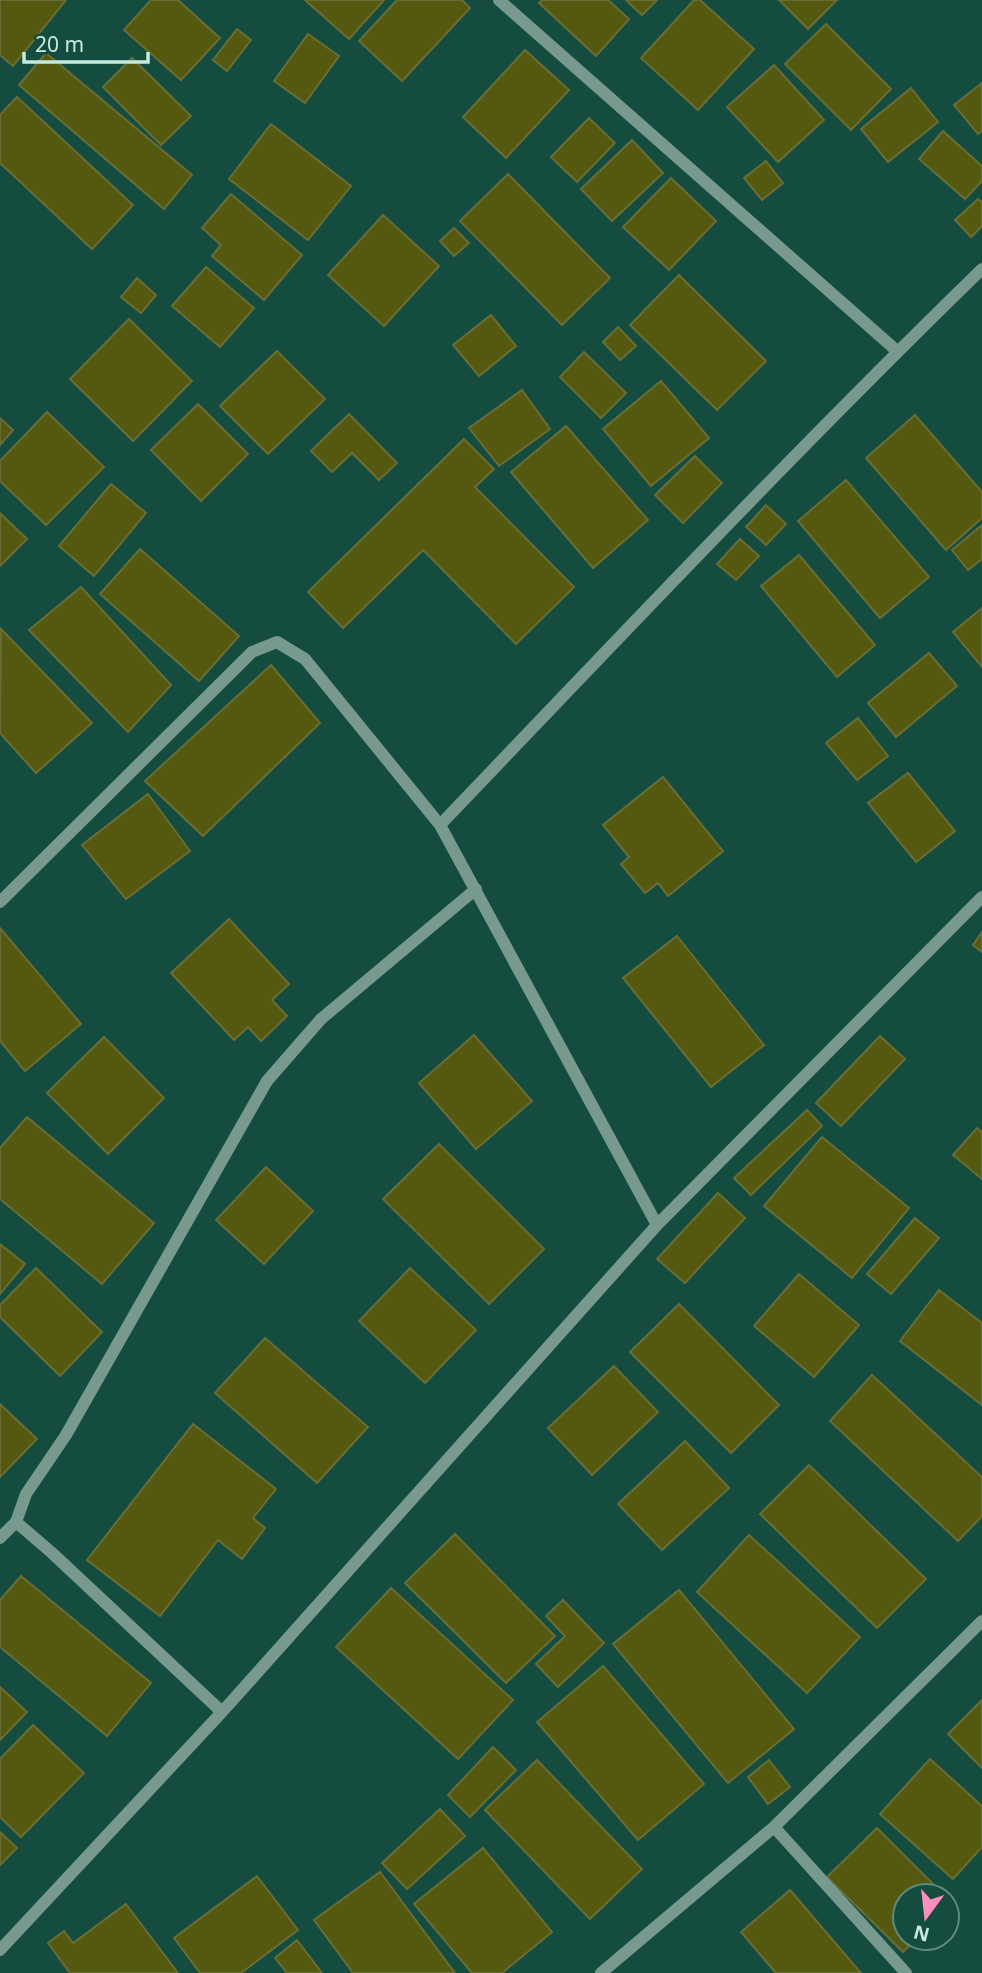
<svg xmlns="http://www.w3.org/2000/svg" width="982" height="1973" font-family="'Noto Sans',sans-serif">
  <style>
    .building { fill: #555910; stroke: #686d35; stroke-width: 2 }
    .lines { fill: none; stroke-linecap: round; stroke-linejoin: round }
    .minor { stroke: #77998e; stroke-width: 12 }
  </style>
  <rect width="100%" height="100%" fill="#144d3f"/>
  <path class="building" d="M 0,0 L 66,0 L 13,66 L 0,55 Z
    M 151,0 L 178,0 L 220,38 L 181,80 L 124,30 Z
    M 305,0 L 384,0 L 349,39 Z
    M 397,0 L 462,0 L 470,8 L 402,81 L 359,41 Z
    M 542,0 L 608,0 L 629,19 L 596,56 L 539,3 Z
    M 626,0 L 657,0 L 642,15 Z
    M 694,0 L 700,0 L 754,49 L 698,110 L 641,58 Z
    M 779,0 L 837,0 L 808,29 Z
    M 826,24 L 891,89 L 851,130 L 785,64 Z
    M 237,29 L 251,40 L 227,71 L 213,60 Z
    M 308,34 L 339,56 L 305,103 L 274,81 Z
    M 525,50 L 569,90 L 506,158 L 463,117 Z
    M 46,53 L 192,175 L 164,209 L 19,85 Z
    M 132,58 L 191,116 L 161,145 L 103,87 Z
    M 774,65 L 824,120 L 778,162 L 727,107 Z
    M 982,83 L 982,131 L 978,134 L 954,105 Z
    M 911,88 L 938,122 L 888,162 L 861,129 Z
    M 17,97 L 133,205 L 92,249 L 0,163 L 0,115 Z
    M 589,118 L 615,143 L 577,182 L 551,157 Z
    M 271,124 L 351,186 L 308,240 L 229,179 Z
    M 943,131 L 982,166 L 982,181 L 965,199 L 919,159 Z
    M 632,140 L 663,173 L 612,221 L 581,189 Z
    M 766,161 L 783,183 L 762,200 L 744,178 Z
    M 508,174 L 610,278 L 562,325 L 460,221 Z
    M 671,178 L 716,221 L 669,270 L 623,227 Z
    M 231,194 L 302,255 L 264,300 L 212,256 L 221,245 L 202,228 Z
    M 978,199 L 982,202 L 982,226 L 971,237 L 955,220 Z
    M 383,215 L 439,266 L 384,326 L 328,275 Z
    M 454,228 L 469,243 L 454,256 L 440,241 Z
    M 206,267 L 254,308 L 220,347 L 172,306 Z
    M 679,275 L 766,361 L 717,410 L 630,325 Z
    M 137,278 L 156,295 L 141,313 L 121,297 Z
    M 491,315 L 516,346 L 479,376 L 453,345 Z
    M 129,319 L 192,381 L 133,441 L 70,379 Z
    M 618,327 L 636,346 L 620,360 L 603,342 Z
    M 277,351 L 325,399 L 268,454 L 220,406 Z
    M 584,352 L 626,393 L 601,418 L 560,377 Z
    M 661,381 L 709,438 L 651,486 L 603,429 Z
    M 522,390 L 550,429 L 499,466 L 469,428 Z
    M 198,404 L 248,454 L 201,501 L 151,450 Z
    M 47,412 L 104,467 L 46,525 L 0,481 L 0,461 Z
    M 349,414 L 397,463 L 379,480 L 352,453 L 332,472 L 311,451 Z
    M 915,415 L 982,492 L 982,518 L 946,550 L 866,458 Z
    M 0,418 L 13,430 L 0,445 Z
    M 566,426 L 648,520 L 593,568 L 511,472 Z
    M 464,439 L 494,469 L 475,487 L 574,587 L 516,644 L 423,550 L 343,628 L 308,592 Z
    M 695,456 L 722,483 L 683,523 L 655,495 Z
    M 846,480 L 929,577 L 880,618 L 798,521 Z
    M 111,484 L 146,513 L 94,576 L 59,546 Z
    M 766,505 L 786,524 L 766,545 L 746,527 Z
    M 0,513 L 27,539 L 0,566 Z
    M 982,525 L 982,559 L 968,570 L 952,550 Z
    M 740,539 L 759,556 L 736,580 L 717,564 Z
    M 140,549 L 239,636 L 199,681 L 100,594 Z
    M 799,555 L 875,645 L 837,677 L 761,586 Z
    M 81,587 L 171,685 L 128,732 L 29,630 Z
    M 982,608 L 982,667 L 953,632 Z
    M 1,629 L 92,723 L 36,773 L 0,733 Z
    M 929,653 L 957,686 L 896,737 L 868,703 Z
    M 271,665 L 320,723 L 203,836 L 145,781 Z
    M 858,718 L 888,756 L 857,780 L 826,743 Z
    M 908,773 L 955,831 L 916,862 L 868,803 Z
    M 663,777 L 723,851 L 668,896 L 658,883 L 645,893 L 621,864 L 629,857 L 603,825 Z
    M 148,794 L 190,851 L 126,899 L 82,845 Z
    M 229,919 L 289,984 L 272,1000 L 287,1016 L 261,1041 L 248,1027 L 234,1040 L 171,973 Z
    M 0,928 L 81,1024 L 25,1071 L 0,1041 Z
    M 982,932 L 982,952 L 973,945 Z
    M 677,936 L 764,1045 L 711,1087 L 623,978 Z
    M 474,1035 L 532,1101 L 476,1149 L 419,1083 Z
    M 880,1036 L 905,1059 L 841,1126 L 816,1103 Z
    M 104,1037 L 164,1098 L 108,1154 L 47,1093 Z
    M 807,1110 L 822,1126 L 751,1195 L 734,1178 Z
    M 27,1117 L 154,1223 L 102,1284 L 0,1199 L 0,1148 Z
    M 977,1128 L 982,1132 L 982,1179 L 953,1155 Z
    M 822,1137 L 909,1208 L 852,1278 L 764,1206 Z
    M 439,1144 L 544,1249 L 489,1304 L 383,1199 Z
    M 266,1167 L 313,1211 L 264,1264 L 216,1220 Z
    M 718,1193 L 745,1218 L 685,1283 L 657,1259 Z
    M 915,1218 L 939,1238 L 891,1294 L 867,1274 Z
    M 0,1244 L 25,1264 L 0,1294 Z
    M 36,1268 L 102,1332 L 60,1376 L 0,1317 L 0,1305 Z
    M 410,1268 L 476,1330 L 425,1383 L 359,1321 Z
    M 799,1274 L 859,1325 L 814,1377 L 754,1326 Z
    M 939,1290 L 982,1323 L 982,1405 L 900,1341 Z
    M 679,1304 L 779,1405 L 731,1453 L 630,1352 Z
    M 265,1338 L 368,1427 L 317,1483 L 215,1393 Z
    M 614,1366 L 658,1412 L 592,1475 L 548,1428 Z
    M 872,1375 L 982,1477 L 982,1516 L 958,1541 L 830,1421 Z
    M 0,1404 L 37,1439 L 0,1477 Z
    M 193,1424 L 276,1489 L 253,1518 L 265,1528 L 242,1559 L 218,1540 L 160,1616 L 87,1560 Z
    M 685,1441 L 729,1488 L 662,1550 L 618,1504 Z
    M 809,1465 L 926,1579 L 877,1628 L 760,1514 Z
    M 455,1534 L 555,1636 L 506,1683 L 405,1583 Z
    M 749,1535 L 860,1637 L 807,1693 L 697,1592 Z
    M 21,1576 L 151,1683 L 107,1736 L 0,1647 L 0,1600 Z
    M 391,1588 L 513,1700 L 458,1759 L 336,1647 Z
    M 679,1590 L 794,1729 L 728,1783 L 613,1644 Z
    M 563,1600 L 604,1643 L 558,1687 L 536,1664 L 565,1636 L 546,1616 Z
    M 603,1666 L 704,1784 L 638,1840 L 537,1722 Z
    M 0,1687 L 27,1712 L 0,1740 Z
    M 982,1700 L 982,1768 L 948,1734 Z
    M 33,1725 L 84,1773 L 21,1837 L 0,1817 L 0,1759 Z
    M 493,1747 L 516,1770 L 470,1817 L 448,1795 Z
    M 930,1759 L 982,1806 L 982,1847 L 953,1879 L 880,1814 Z
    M 537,1760 L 642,1869 L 590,1919 L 485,1810 Z
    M 769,1760 L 790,1787 L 768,1804 L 748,1777 Z
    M 440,1809 L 465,1836 L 407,1889 L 382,1863 Z
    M 877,1828 L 945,1896 L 905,1896 L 905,1938 L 917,1938 L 903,1952 L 827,1877 Z
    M 0,1832 L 17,1848 L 0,1865 Z
    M 483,1848 L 552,1932 L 502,1973 L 472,1973 L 414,1904 Z
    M 380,1872 L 455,1973 L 353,1973 L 314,1920 Z
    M 257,1876 L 298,1930 L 241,1973 L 200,1973 L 174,1938 Z
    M 790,1890 L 861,1973 L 776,1973 L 741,1932 Z
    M 126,1904 L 178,1973 L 70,1973 L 48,1943 L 64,1931 L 73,1943 Z
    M 297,1940 L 322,1973 L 287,1973 L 275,1958 Z"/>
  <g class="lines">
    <path class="minor" d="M 499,0 L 897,351
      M 0,902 L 252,652 L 277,642 L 305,659 L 440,825
      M 657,1225 L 440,825 C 619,638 797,449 982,269
      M 0,1538 L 16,1522
      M 222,1712 L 51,1552 L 16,1522 L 26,1494 L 66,1435 L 267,1081 L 321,1019 L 476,889
      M 774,1827 L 906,1973
      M 0,1950 L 222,1712 L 657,1225 L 982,897
      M 601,1973 L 774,1827 L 982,1621"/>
  </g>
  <g transform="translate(926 1917) rotate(195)"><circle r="33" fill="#144d3f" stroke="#5c8c7f" stroke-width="2"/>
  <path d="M0-5L12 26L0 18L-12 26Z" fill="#fd8ebf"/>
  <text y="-10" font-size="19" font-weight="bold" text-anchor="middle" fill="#c7eade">N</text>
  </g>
  <path d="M24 52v10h124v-10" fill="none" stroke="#c7eade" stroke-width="3.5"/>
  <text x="35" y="52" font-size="21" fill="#c7eade" stroke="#144d3f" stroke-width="5" paint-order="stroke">20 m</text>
</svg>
